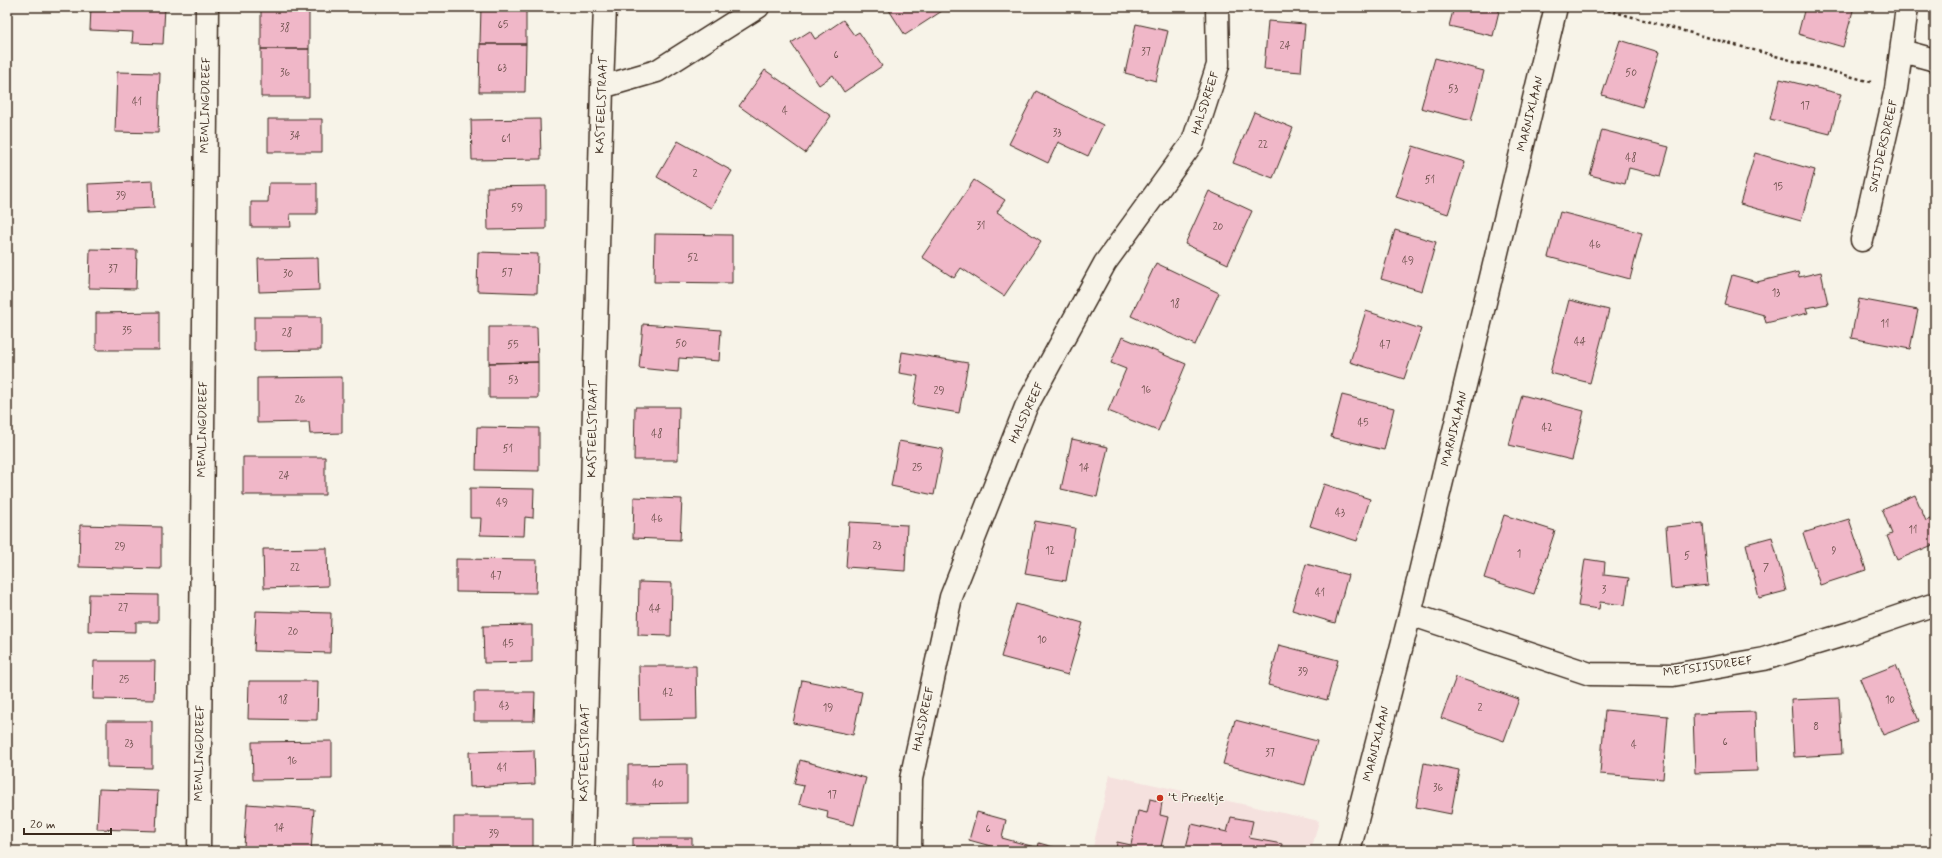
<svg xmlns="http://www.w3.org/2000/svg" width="1942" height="858" font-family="Mynerve,sans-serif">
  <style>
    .built { fill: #f5e1de }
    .building { fill: #f0b7c8; stroke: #3b2a1e }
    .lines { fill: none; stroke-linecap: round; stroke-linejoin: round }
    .minor-casing { stroke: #3b2a1e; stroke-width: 25 }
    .path { stroke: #3b2a1e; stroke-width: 2.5; stroke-dasharray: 3 3; stroke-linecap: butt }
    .minor { stroke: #f7f3e8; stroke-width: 22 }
    .poi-dot { fill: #c8321e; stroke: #f7f3e8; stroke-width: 1.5 }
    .labels { text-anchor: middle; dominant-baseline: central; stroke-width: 3; stroke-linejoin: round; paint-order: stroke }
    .number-label { font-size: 10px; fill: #684d48 }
    .street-label { font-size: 12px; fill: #3b2a1e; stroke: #f7f3e8 }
    .poi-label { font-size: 12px; fill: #3b2a1e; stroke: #f7f3e8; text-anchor: start }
  </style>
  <rect width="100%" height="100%" fill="#f7f3e8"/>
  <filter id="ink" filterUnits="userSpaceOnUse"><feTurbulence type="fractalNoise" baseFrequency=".025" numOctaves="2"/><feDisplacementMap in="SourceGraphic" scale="8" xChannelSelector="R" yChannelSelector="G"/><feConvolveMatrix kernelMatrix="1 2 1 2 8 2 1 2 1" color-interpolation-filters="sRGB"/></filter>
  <g filter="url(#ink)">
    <path class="built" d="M 1110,775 L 1319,821 L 1311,851 L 1092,851 Z"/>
    <path class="building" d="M 91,7 L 165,7 L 163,44 L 132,43 L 133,32 L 90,30 Z
      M 261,7 L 309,7 L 309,49 L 261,49 Z
      M 481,7 L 526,7 L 526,44 L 480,44 Z
      M 887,7 L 939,7 L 942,11 L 905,35 Z
      M 1454,7 L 1500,7 L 1493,36 L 1449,26 Z
      M 1805,7 L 1854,7 L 1843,47 L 1798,34 Z
      M 843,20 L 854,35 L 859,32 L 882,66 L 844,92 L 833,75 L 819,85 L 791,43 L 810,31 L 815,39 Z
      M 1268,21 L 1305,24 L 1301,72 L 1264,69 Z
      M 1136,24 L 1168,31 L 1156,81 L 1125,73 Z
      M 1620,40 L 1659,52 L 1642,107 L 1602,95 Z
      M 480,44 L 526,44 L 525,92 L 479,92 Z
      M 261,49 L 309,49 L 309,97 L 261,97 Z
      M 1435,58 L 1484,71 L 1471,121 L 1421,108 Z
      M 765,70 L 831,116 L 805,153 L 739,106 Z
      M 117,72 L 160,73 L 158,133 L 115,132 Z
      M 1780,79 L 1841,94 L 1830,134 L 1770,119 Z
      M 1036,91 L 1103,125 L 1088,156 L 1058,142 L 1048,163 L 1009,144 Z
      M 1254,112 L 1293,128 L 1273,178 L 1233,163 Z
      M 268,119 L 322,119 L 322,152 L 268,152 Z
      M 540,119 L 541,159 L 472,160 L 471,120 Z
      M 1602,130 L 1669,147 L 1661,176 L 1629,168 L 1625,184 L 1590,175 Z
      M 678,141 L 732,171 L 711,208 L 657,177 Z
      M 1413,146 L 1465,162 L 1448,214 L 1396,197 Z
      M 1755,153 L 1815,170 L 1801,221 L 1740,204 Z
      M 974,180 L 1005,200 L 997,212 L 1041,241 L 1004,296 L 961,268 L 954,278 L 922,257 Z
      M 153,181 L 154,208 L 89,211 L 88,184 Z
      M 269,183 L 317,183 L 317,214 L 290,214 L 291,227 L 251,227 L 251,202 L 268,202 Z
      M 546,186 L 546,229 L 488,230 L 487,187 Z
      M 1209,191 L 1252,211 L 1228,264 L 1185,244 Z
      M 1560,212 L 1642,233 L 1630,279 L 1548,257 Z
      M 1395,230 L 1436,242 L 1422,291 L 1381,279 Z
      M 655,234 L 732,235 L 732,283 L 654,282 Z
      M 90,249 L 137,250 L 136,289 L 89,288 Z
      M 478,252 L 538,254 L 537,293 L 477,291 Z
      M 318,258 L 319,290 L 259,292 L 258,259 Z
      M 1156,263 L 1219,293 L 1195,345 L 1131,316 Z
      M 1798,272 L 1799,277 L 1821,272 L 1828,304 L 1806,308 L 1808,313 L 1766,323 L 1764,315 L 1724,304 L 1732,275 L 1757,282 Z
      M 1859,299 L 1918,310 L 1910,349 L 1851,338 Z
      M 1569,300 L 1609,310 L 1590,383 L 1550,373 Z
      M 1366,311 L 1421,329 L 1404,379 L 1350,362 Z
      M 159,312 L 159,350 L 96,350 L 96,313 Z
      M 254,317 L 321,317 L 321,350 L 254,351 Z
      M 643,324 L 721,330 L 719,361 L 679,358 L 678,372 L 639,368 Z
      M 489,327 L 537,327 L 538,362 L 489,363 Z
      M 1122,337 L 1186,364 L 1158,431 L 1108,411 L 1126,369 L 1111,363 Z
      M 902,352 L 968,363 L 959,413 L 913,405 L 918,376 L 899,373 Z
      M 538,362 L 538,398 L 489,398 L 489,363 Z
      M 342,377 L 342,433 L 310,434 L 309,422 L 257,423 L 257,378 Z
      M 1342,395 L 1394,408 L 1384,450 L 1331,437 Z
      M 1522,395 L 1584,411 L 1572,460 L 1509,445 Z
      M 635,407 L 679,407 L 678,460 L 634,460 Z
      M 477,427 L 539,428 L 539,471 L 476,470 Z
      M 1072,439 L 1108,447 L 1097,497 L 1061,489 Z
      M 899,441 L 943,449 L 934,495 L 891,486 Z
      M 243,457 L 325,457 L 325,495 L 243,495 Z
      M 1324,484 L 1370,499 L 1357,541 L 1310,526 Z
      M 470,488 L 534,489 L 533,518 L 525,517 L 524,536 L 480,535 L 481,518 L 470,518 Z
      M 1915,495 L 1926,521 L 1932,518 L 1935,526 L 1935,544 L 1897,560 L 1887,536 L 1892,534 L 1882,509 Z
      M 634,497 L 682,499 L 680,540 L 633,538 Z
      M 1504,515 L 1555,531 L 1534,594 L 1484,578 Z
      M 1849,519 L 1866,570 L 1820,585 L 1803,533 Z
      M 1035,521 L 1075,528 L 1066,581 L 1025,574 Z
      M 849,522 L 907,525 L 905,571 L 846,567 Z
      M 1703,523 L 1708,585 L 1671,589 L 1666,527 Z
      M 80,525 L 161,527 L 161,569 L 79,567 Z
      M 1772,537 L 1786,591 L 1759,598 L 1746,544 Z
      M 327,548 L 328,586 L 264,588 L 263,549 Z
      M 456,559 L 537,560 L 536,593 L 456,592 Z
      M 1585,559 L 1605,562 L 1604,575 L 1629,578 L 1625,605 L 1600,602 L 1599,609 L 1578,606 Z
      M 1306,564 L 1348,575 L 1335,623 L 1292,610 Z
      M 639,582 L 672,583 L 671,636 L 638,635 Z
      M 89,594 L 158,595 L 158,622 L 136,622 L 136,632 L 88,631 Z
      M 1016,604 L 1083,623 L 1068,675 L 1001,657 Z
      M 256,611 L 331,613 L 330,653 L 254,651 Z
      M 532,625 L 532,662 L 484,663 L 483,626 Z
      M 1279,645 L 1338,660 L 1327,700 L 1268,685 Z
      M 94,661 L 155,661 L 154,700 L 93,699 Z
      M 1896,665 L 1919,721 L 1883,735 L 1860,679 Z
      M 639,666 L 696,666 L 697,719 L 640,720 Z
      M 1456,677 L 1519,699 L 1504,741 L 1441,718 Z
      M 802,680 L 862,692 L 853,735 L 793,723 Z
      M 249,681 L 318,681 L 317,720 L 248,719 Z
      M 474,692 L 535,692 L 534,721 L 474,721 Z
      M 1839,698 L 1842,754 L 1794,757 L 1791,700 Z
      M 1605,710 L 1668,716 L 1663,779 L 1600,774 Z
      M 1755,712 L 1757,771 L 1695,773 L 1693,714 Z
      M 1235,720 L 1317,741 L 1305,785 L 1223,764 Z
      M 107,721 L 152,721 L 152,768 L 107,767 Z
      M 332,741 L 332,779 L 253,780 L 252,742 Z
      M 534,750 L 535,784 L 470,787 L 469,752 Z
      M 800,760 L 866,778 L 854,825 L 827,818 L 828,811 L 799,804 L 804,786 L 794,784 Z
      M 1424,763 L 1459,770 L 1451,814 L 1416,807 Z
      M 687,764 L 687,803 L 628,804 L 628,765 Z
      M 99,789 L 158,791 L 156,831 L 97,829 Z
      M 1150,799 L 1162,802 L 1160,815 L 1168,817 L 1160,851 L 1116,851 L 1117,842 L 1131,845 L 1138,811 L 1147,813 Z
      M 247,804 L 314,809 L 311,851 L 244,847 Z
      M 977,812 L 1006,820 L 1002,838 L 1038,848 L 1039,843 L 1067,851 L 993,851 L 994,847 L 969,840 Z
      M 454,817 L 533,817 L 533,851 L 454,851 Z
      M 1231,817 L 1253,821 L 1249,838 L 1282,844 L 1281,851 L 1185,851 L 1192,824 L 1227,832 Z
      M 633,838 L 692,838 L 692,851 L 633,851 Z"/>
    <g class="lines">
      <defs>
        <path id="minor" d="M 1902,51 L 1935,60
          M 602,87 L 657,71 L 758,7
          M 1862,240 L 1896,89 L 1907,7
          M 1410,614 L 1590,674 L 1673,675 L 1764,659 L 1850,633 L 1935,604
          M 199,851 L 207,7
          M 583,851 L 602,87 L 605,7
          M 910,851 L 911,779 L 951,597 L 1026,407 L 1105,263 L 1193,142 L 1218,65 L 1217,7
          M 1349,851 L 1410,614 L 1556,7"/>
      </defs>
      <use href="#minor" class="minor-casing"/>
      <path class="path" d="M 1596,7 L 1871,82"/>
      <use href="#minor" class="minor"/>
    </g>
  </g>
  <circle class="poi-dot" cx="1160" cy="798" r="4"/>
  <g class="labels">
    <g class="number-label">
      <text x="503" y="25">65</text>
      <text x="285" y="28">38</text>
      <text x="1285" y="46">24</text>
      <text x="1146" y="52">37</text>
      <text x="836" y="55">6</text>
      <text x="502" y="68">63</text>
      <text x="285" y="73">36</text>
      <text x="1631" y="73">50</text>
      <text x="1453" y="89">53</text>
      <text x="137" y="102">41</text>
      <text x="1805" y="106">17</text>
      <text x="785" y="111">4</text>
      <text x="1057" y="133">33</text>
      <text x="295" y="136">34</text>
      <text x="506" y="139">61</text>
      <text x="1263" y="145">22</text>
      <text x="1631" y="158">48</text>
      <text x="695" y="174">2</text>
      <text x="1430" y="180">51</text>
      <text x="1778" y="187">15</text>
      <text x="121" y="196">39</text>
      <text x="517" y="208">59</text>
      <text x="981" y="226">31</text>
      <text x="1218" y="227">20</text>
      <text x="1595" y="245">46</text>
      <text x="693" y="258">52</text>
      <text x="1408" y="261">49</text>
      <text x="113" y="269">37</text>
      <text x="507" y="273">57</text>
      <text x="288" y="274">30</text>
      <text x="1776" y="293">13</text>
      <text x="1175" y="304">18</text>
      <text x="1885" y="324">11</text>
      <text x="127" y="331">35</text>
      <text x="287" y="333">28</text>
      <text x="1580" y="342">44</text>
      <text x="681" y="344">50</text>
      <text x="513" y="345">55</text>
      <text x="1385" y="345">47</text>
      <text x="513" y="380">53</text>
      <text x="1146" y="390">16</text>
      <text x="939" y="391">29</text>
      <text x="300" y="400">26</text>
      <text x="1363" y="423">45</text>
      <text x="1547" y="428">42</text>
      <text x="657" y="434">48</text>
      <text x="508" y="449">51</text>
      <text x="917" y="468">25</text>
      <text x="1084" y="468">14</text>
      <text x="284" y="476">24</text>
      <text x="502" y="503">49</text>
      <text x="1340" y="513">43</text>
      <text x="657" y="519">46</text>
      <text x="1913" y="530">11</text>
      <text x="877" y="546">23</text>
      <text x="120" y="547">29</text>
      <text x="1050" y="551">12</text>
      <text x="1834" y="551">9</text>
      <text x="1519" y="554">1</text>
      <text x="1687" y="556">5</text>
      <text x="295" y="568">22</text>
      <text x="1766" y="568">7</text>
      <text x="496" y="576">47</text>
      <text x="1604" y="590">3</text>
      <text x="1320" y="593">41</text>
      <text x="123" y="608">27</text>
      <text x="655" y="609">44</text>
      <text x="293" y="632">20</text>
      <text x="1042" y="640">10</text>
      <text x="508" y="644">45</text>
      <text x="1303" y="672">39</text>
      <text x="124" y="680">25</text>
      <text x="668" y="693">42</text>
      <text x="283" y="700">18</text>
      <text x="1890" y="700">10</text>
      <text x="504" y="706">43</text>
      <text x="828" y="708">19</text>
      <text x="1480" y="708">2</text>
      <text x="1816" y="727">8</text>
      <text x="1725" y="742">6</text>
      <text x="129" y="744">23</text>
      <text x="1634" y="745">4</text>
      <text x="1270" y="753">37</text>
      <text x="292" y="761">16</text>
      <text x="502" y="768">41</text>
      <text x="658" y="784">40</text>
      <text x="1438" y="788">36</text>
      <text x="832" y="795">17</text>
      <text x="279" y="828">14</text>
      <text x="988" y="829">6</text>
      <text x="494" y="834">39</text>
    </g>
    <g class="street-label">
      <text transform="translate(1206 103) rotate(-72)">HALSDREEF</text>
      <text transform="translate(206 105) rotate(-89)">MEMLINGDREEF</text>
      <text transform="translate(602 105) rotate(-88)">KASTEELSTRAAT</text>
      <text transform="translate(1531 114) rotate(-76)">MARNIXLAAN</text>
      <text transform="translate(1884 146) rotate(-77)">SNIJDERSDREEF</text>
      <text transform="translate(1027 413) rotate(-65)">HALSDREEF</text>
      <text transform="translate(203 429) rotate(-89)">MEMLINGDREEF</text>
      <text transform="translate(593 429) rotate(-89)">KASTEELSTRAAT</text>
      <text transform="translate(1455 429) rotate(-76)">MARNIXLAAN</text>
      <text transform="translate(1708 667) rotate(-8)">METSIJSDREEF</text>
      <text transform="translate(924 719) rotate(-78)">HALSDREEF</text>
      <text transform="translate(1377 744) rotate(-76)">MARNIXLAAN</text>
      <text transform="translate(200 753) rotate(-89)">MEMLINGDREEF</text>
      <text transform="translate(585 753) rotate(-89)">KASTEELSTRAAT</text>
    </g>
    <g class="poi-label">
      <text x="1168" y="798">’t Prieeltje</text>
    </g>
  </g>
  <rect width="1942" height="858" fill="none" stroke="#f7f3e8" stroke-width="24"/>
  <rect x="12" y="12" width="1918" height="834" fill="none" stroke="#3b2a1e" stroke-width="1.5" filter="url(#ink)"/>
  <path d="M24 828v6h87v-6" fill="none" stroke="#3b2a1e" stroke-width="2"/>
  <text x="30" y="828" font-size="12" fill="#3b2a1e" stroke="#f7f3e8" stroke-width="3" paint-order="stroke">20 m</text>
</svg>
